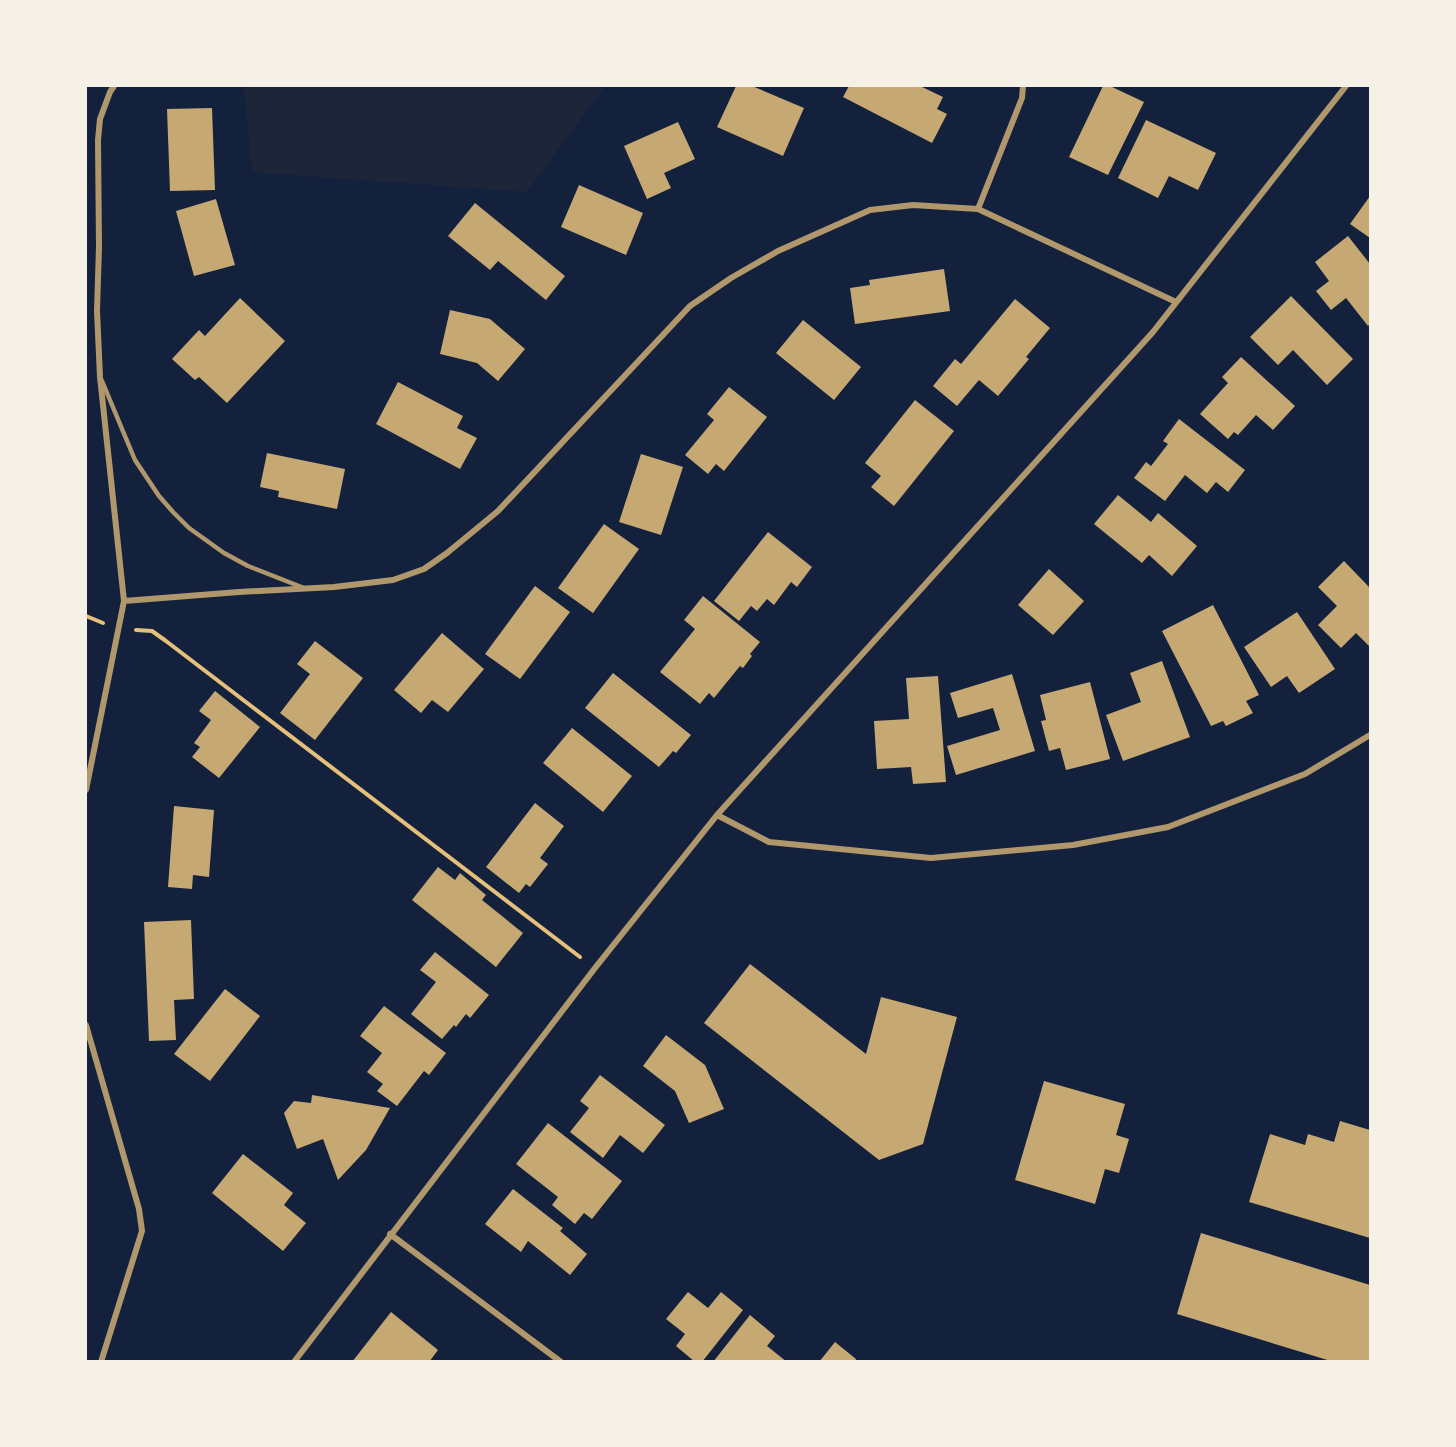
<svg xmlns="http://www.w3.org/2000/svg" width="1456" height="1447" font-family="Montserrat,sans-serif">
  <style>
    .green { fill: #1d2539 }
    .building { fill: #c6a872 }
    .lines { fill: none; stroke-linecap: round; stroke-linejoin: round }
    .path { stroke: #e5c07b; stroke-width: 4 }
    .service { stroke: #b1986c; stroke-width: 4.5 }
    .minor { stroke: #b1986c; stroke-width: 6 }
  </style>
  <rect width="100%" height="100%" fill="#14213d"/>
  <path class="green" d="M 244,86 L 605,86 L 527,192 L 252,172 Z"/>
  <path class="building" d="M 736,86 L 752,86 L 804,108 L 783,156 L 717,127 Z
    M 849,86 L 920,86 L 943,97 L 937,109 L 947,114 L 932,143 L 843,97 Z
    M 1103,86 L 1110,86 L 1144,102 L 1108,175 L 1069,157 Z
    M 212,108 L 215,190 L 170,191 L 167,109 Z
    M 1146,120 L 1216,153 L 1198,190 L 1169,176 L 1158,198 L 1118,178 Z
    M 678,122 L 695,159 L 664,173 L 671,188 L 647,199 L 624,146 Z
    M 579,185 L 643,213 L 626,255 L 561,227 Z
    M 1370,196 L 1370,238 L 1350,224 Z
    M 216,199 L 235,265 L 194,276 L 176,211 Z
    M 475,203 L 565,276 L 546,300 L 498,261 L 490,270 L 448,236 Z
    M 1348,236 L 1370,264 L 1370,324 L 1368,326 L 1346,298 L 1331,310 L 1316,291 L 1329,281 L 1315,262 Z
    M 944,269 L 950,311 L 855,324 L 850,288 L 870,285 L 869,280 Z
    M 1291,296 L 1353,359 L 1327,385 L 1293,350 L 1278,365 L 1250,337 Z
    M 240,298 L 285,341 L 227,403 L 199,377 L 195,380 L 172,359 L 199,330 L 205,336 Z
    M 1015,299 L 1050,328 L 1026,357 L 1029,359 L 998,396 L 979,380 L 957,406 L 933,386 L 955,359 L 961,364 Z
    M 450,310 L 490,319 L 525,349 L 498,381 L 477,363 L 440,354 Z
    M 803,320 L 861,367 L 834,400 L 776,353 Z
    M 1241,357 L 1295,406 L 1273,430 L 1256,415 L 1238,435 L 1234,432 L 1228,439 L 1200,414 L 1228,383 L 1222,377 Z
    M 398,382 L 463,416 L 457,428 L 477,438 L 460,469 L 376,424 Z
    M 729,387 L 767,417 L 724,471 L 716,464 L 708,474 L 685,455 L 714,420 L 707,414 Z
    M 915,400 L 954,431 L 894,506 L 871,487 L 881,476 L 865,463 Z
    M 1179,419 L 1245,470 L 1228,492 L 1216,482 L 1207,493 L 1185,475 L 1165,501 L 1134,478 L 1146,462 L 1151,466 L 1168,444 L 1163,441 Z
    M 267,453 L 345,469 L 337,509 L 278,497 L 279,491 L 260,487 Z
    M 641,454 L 683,467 L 661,535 L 619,522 Z
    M 1118,495 L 1151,522 L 1158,513 L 1197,546 L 1172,576 L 1149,555 L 1142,563 L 1094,524 Z
    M 604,524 L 639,549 L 593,613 L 558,588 Z
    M 768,532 L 812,567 L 797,587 L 791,582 L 774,605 L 767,599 L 757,611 L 751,606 L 739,621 L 714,601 Z
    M 1344,561 L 1370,588 L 1370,647 L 1356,633 L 1341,648 L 1318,625 L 1337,606 L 1318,587 Z
    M 1049,569 L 1084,601 L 1053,635 L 1018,605 Z
    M 535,586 L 570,612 L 520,679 L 485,654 Z
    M 703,596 L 760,642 L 750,654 L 752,656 L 743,668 L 740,666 L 714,698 L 709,693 L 700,704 L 660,672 L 695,629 L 684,620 Z
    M 1213,605 L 1259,695 L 1246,701 L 1253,713 L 1226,726 L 1223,721 L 1211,726 L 1162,631 Z
    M 1297,612 L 1335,669 L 1299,693 L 1287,676 L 1271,687 L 1244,647 Z
    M 442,633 L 484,669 L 448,712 L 432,700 L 421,713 L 394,690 Z
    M 315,641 L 363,678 L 315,740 L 280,713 L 310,674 L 297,664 Z
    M 1162,661 L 1190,737 L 1123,761 L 1106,715 L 1141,702 L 1130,673 Z
    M 613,673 L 691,735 L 676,753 L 673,751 L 659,767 L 585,708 Z
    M 1012,674 L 1035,751 L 956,775 L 947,746 L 1000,730 L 993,708 L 958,718 L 950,693 Z
    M 938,676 L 946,782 L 913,784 L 911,767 L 877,769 L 874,721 L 909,719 L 906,678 Z
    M 1090,682 L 1110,759 L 1066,770 L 1060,748 L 1049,751 L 1041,721 L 1046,720 L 1040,695 Z
    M 215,691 L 260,727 L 219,778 L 192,757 L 200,747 L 194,743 L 211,720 L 199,711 Z
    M 572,728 L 632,776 L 603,812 L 543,763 Z
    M 535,803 L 564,826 L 540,858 L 548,864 L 530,887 L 526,884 L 519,893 L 486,867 Z
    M 174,806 L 214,810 L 209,877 L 193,875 L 192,889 L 168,887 Z
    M 438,867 L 455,880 L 460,873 L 486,895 L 482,900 L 523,933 L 496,967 L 412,900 Z
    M 191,920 L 194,999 L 174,1000 L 176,1040 L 149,1041 L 144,922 Z
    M 435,952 L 489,995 L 470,1018 L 466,1014 L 456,1027 L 454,1025 L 442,1039 L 411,1014 L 436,982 L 420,970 Z
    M 750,964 L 866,1054 L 881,997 L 957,1017 L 923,1144 L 879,1160 L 704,1023 Z
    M 225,989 L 260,1016 L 210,1081 L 174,1054 Z
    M 384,1006 L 446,1053 L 429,1075 L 424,1071 L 397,1106 L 377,1091 L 383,1084 L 367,1072 L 382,1053 L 360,1036 Z
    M 666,1035 L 705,1065 L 724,1109 L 689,1123 L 675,1091 L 643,1066 Z
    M 600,1075 L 665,1125 L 643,1153 L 620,1135 L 603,1158 L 570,1132 L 589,1108 L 580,1101 Z
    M 1044,1081 L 1125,1104 L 1116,1135 L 1129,1139 L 1119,1173 L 1105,1169 L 1095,1204 L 1015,1180 Z
    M 312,1095 L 390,1108 L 366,1150 L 338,1180 L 323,1139 L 297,1149 L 284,1113 L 294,1101 L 311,1103 Z
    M 1340,1121 L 1370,1130 L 1370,1238 L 1249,1202 L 1270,1134 L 1305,1145 L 1308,1134 L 1334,1142 Z
    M 548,1123 L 622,1181 L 592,1219 L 584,1213 L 575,1224 L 552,1205 L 558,1197 L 516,1164 Z
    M 243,1154 L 293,1193 L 284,1205 L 306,1223 L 283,1251 L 212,1193 Z
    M 513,1189 L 563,1228 L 560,1231 L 587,1254 L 570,1275 L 528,1241 L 521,1252 L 485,1224 Z
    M 1201,1233 L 1370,1285 L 1370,1362 L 1334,1362 L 1177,1314 Z
    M 688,1292 L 708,1308 L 721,1292 L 743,1310 L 702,1362 L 695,1362 L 676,1346 L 685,1334 L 666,1319 Z
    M 391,1312 L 438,1350 L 429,1362 L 352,1362 Z
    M 750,1315 L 775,1336 L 767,1346 L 787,1362 L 713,1362 Z
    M 835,1342 L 856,1359 L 855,1362 L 819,1362 Z"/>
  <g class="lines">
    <path class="path" d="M 86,616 L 103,623
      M 136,630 L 152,631 L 166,641 L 580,957"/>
    <path class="service" d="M 102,381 L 135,460 L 159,496 L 173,512 L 189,528 L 224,553 L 248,566 L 304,588"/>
    <path class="minor" d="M 978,209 L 1022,98 L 1023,86
      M 124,601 L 239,592 L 334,587 L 393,580 L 424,569 L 447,553 L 498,511 L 690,306 L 731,278 L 778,251 L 870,210 L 913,205 L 978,209 L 1176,302
      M 86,790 L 124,601 L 100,377 L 97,311 L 99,247 L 98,140 L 100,119 L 110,92 L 114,86
      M 717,815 L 769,842 L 931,858 L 1073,845 L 1168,827 L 1305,774 L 1370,735
      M 86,1025 L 139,1209 L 142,1231 L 101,1362
      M 390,1234 L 561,1362
      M 294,1362 L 595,968 L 717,815 L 1153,332 L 1346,86"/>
  </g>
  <rect width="1456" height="1447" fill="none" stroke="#f6f1e7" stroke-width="174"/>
</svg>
